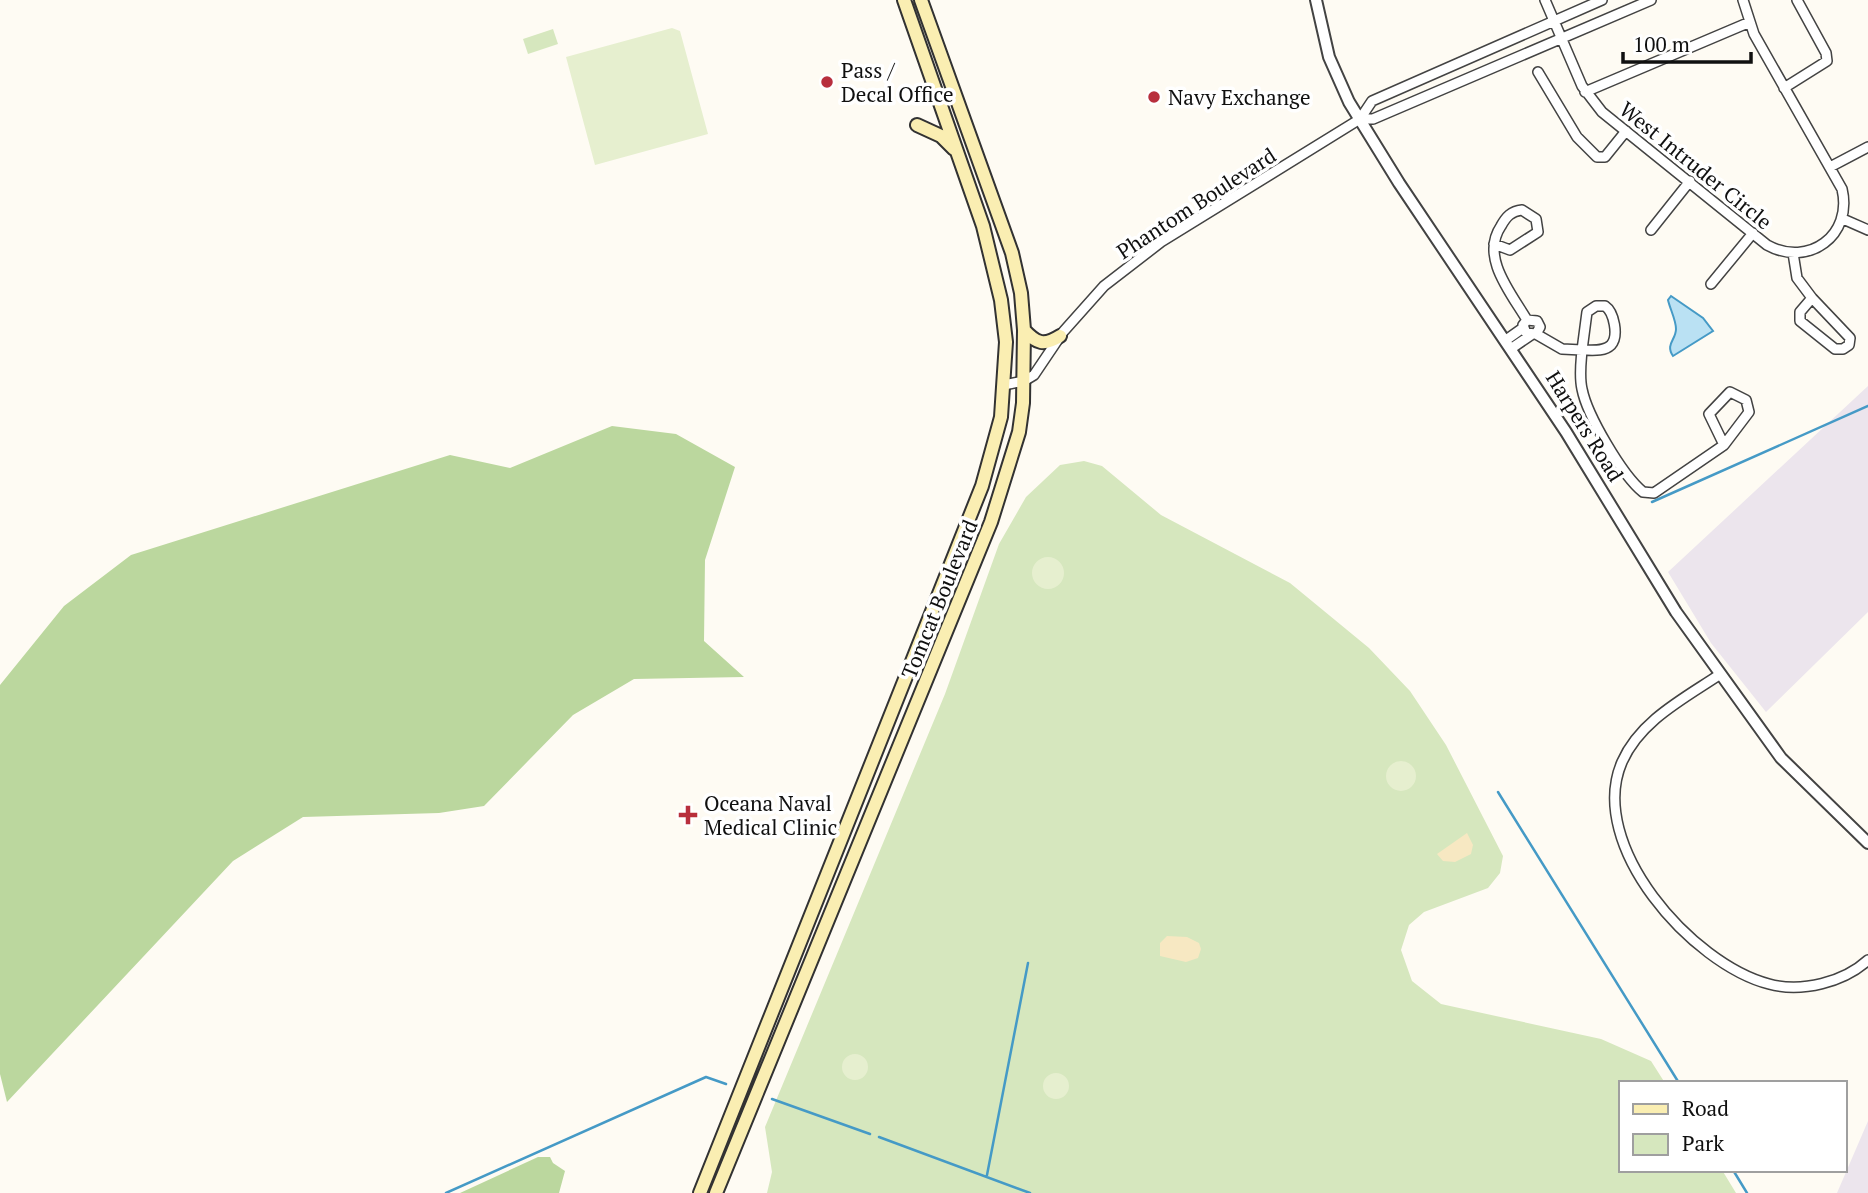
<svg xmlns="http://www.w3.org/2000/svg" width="1868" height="1193" font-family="'PT Serif',serif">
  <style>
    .industrial { fill: #ece5ed }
    .green { fill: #d6e7be }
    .forest { fill: #bbd79e }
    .sand { fill: #f7e8c2 }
    .pitch { fill: #e6efcf }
    .water { fill: #bae1f3; stroke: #459ac6; stroke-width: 2 }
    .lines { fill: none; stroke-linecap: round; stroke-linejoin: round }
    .stream { stroke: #459ac6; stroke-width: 2.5 }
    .minor-casing { stroke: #434343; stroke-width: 12 }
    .tertiary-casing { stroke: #434343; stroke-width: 14 }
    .secondary-casing { stroke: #323232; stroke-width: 16 }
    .minor { stroke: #fff; stroke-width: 9 }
    .tertiary { stroke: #fff; stroke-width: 10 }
    .secondary { stroke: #faeeb2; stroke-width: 12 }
    .poi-dot { fill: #b82f3d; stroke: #fff; stroke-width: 2.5 }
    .labels { text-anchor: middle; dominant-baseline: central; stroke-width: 7; stroke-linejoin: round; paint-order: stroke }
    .poi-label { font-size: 21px; fill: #101010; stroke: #fff; text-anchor: start }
    .street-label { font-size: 21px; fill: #101010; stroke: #fff }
  </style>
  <rect width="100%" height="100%" fill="#fefbf3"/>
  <path class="industrial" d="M 1868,386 L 1868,612 L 1766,712 L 1711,643 L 1668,572 Z
    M 1868,1121 L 1868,1193 L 1837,1193 Z"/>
  <path class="green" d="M 553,29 L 558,44 L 528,54 L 523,39 Z
    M 1084,461 L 1102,466 L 1161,515 L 1290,583 L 1369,648 L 1410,691 L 1446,745 L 1503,856 L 1500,873 L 1488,888 L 1424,912 L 1409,925 L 1401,950 L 1412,981 L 1441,1004 L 1601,1039 L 1651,1061 L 1665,1083 L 1621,1083 L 1621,1170 L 1722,1170 L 1736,1193 L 767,1193 L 772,1172 L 765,1127 L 945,694 L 999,544 L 1026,497 L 1060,465 Z"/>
  <path class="forest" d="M 612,426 L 676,434 L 735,467 L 705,560 L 704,641 L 744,677 L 634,679 L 573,715 L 484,806 L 439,813 L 303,817 L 233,861 L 7,1102 L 0,1074 L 0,685 L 64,606 L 131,555 L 450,455 L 510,468 Z
    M 538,1157 L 550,1157 L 553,1163 L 565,1171 L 559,1193 L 460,1193 Z"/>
  <path class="sand" d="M 1467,833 L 1473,845 L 1471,854 L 1455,862 L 1443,861 L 1437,854 Z
    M 1167,936 L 1187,937 L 1199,943 L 1201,949 L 1198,958 L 1186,962 L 1160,956 L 1160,943 Z"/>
  <path class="pitch" d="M 672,28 L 680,31 L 708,134 L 595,165 L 566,57 Z
    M1032 573a16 16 0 1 1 32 0a16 16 0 1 1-32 0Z
    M1386 776a15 15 0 1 1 30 0a15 15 0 1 1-30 0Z
    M842 1067a13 13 0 1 1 26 0a13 13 0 1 1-26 0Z
    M1043 1086a13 13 0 1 1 26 0a13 13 0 1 1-26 0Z"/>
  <path class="water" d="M 1671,296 L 1703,318 L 1713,331 L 1673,356 C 1665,344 1676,340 1676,329 C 1676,320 1670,309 1668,300 Z"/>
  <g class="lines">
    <path class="stream" d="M 1652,502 L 1868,406
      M 1498,792 L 1679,1083
      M 772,1099 L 870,1134
      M 879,1137 L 1030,1193
      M 1733,1170 L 1747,1193
      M 987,1175 L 1028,963
      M 446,1193 L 706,1077 L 726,1084"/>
    <defs>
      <path id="minor" d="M 1545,0 L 1582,86 L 1602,112 L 1767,245 C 1809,268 1853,235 1842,189 L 1754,34 L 1743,0
        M 1538,72 L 1577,137 L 1597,157 L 1605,157 L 1626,131
        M 1784,88 L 1827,61 L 1826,53 L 1797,0
        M 1585,92 L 1750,22
        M 1360,119 L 1373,119 L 1651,0
        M 1830,167 L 1868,147
        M 1843,219 L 1868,230
        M 1651,230 L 1690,181
        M 1494,244 L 1510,250 L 1538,232 L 1536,219 L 1522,210 C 1511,211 1506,217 1501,226 C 1480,257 1511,293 1527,320
        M 1793,253 L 1797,278 L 1812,298
        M 1711,284 L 1753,233
        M 1812,298 L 1850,338 L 1849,345 L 1843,349 L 1835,349 L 1800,321 L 1800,312 Z
        M 1605,306 C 1614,312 1619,336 1611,345 C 1604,352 1591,350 1582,350 L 1587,312 L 1596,306 Z
        M 1527,320 L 1523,325 L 1526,333 L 1536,334
        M 1527,320 L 1537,321 L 1540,327 L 1536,334
        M 1536,334 L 1562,349 L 1582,350 C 1581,363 1579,376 1582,389 C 1587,415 1622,475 1643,492 L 1654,493 L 1724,445
        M 1506,340 L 1523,328
        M 1512,348 L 1531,335
        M 1004,385 L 1024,381 L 1034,375 L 1063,332 L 1104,286 L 1161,242 L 1360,119 L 1372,101 L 1602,0
        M 1730,392 L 1746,400 L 1749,412 L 1724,445 L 1709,414 Z
        M 1719,675 C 1683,699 1640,721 1622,762 C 1586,845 1692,964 1769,984 C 1802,993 1844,982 1868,960"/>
      <path id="tertiary" d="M 1316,0 L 1329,57 L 1349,102 L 1399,183 L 1566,432 L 1676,612 L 1781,758 L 1868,843"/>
      <path id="secondary" d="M 917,125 L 941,136 L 954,149
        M 1024,330 C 1037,344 1044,346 1060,336
        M 700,1193 L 982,486 L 1001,417 L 1006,342 L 1001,300 L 983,226 L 904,0
        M 716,1193 L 991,522 L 1019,432 L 1023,403 L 1024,330 L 1021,293 L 1012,253 L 921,0"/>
    </defs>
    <use href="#minor" class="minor-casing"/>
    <use href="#tertiary" class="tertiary-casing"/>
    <use href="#secondary" class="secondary-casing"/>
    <use href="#minor" class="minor"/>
    <use href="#tertiary" class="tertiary"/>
    <use href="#secondary" class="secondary"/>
  </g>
  <g class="poi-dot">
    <circle cx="827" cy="82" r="7"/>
    <circle cx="1154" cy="97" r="7"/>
    <path d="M684.5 804.5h7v7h7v7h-7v7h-7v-7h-7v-7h7z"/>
  </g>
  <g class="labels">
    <g class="poi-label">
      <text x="841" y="70">Pass /<tspan x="841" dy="24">Decal Office</tspan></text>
      <text x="1168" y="97">Navy Exchange</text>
      <text x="704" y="803">Oceana Naval<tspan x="704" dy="24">Medical Clinic</tspan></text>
    </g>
    <g class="street-label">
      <text transform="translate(1696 165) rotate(39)">West Intruder Circle</text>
      <text transform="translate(1196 203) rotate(-33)">Phantom Boulevard</text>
      <text transform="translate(1585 426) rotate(58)">Harpers Road</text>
      <text transform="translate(939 599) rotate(-68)">Tomcat Boulevard</text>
    </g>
  </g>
  <rect x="1619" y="1081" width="228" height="91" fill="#ffffff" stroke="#9f9f9f" stroke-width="2"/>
  <rect x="1633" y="1104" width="35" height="10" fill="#faeeb2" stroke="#9f9f9f" stroke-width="2"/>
  <text x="1682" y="1116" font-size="21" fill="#101010">Road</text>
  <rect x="1633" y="1134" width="35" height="21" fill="#d6e7be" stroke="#9f9f9f" stroke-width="2"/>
  <text x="1682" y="1151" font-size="21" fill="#101010">Park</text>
  <path d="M1623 52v10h128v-10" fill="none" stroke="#101010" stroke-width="3.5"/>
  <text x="1633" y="52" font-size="21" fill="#101010" stroke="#ffffff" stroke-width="5" paint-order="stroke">100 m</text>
</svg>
